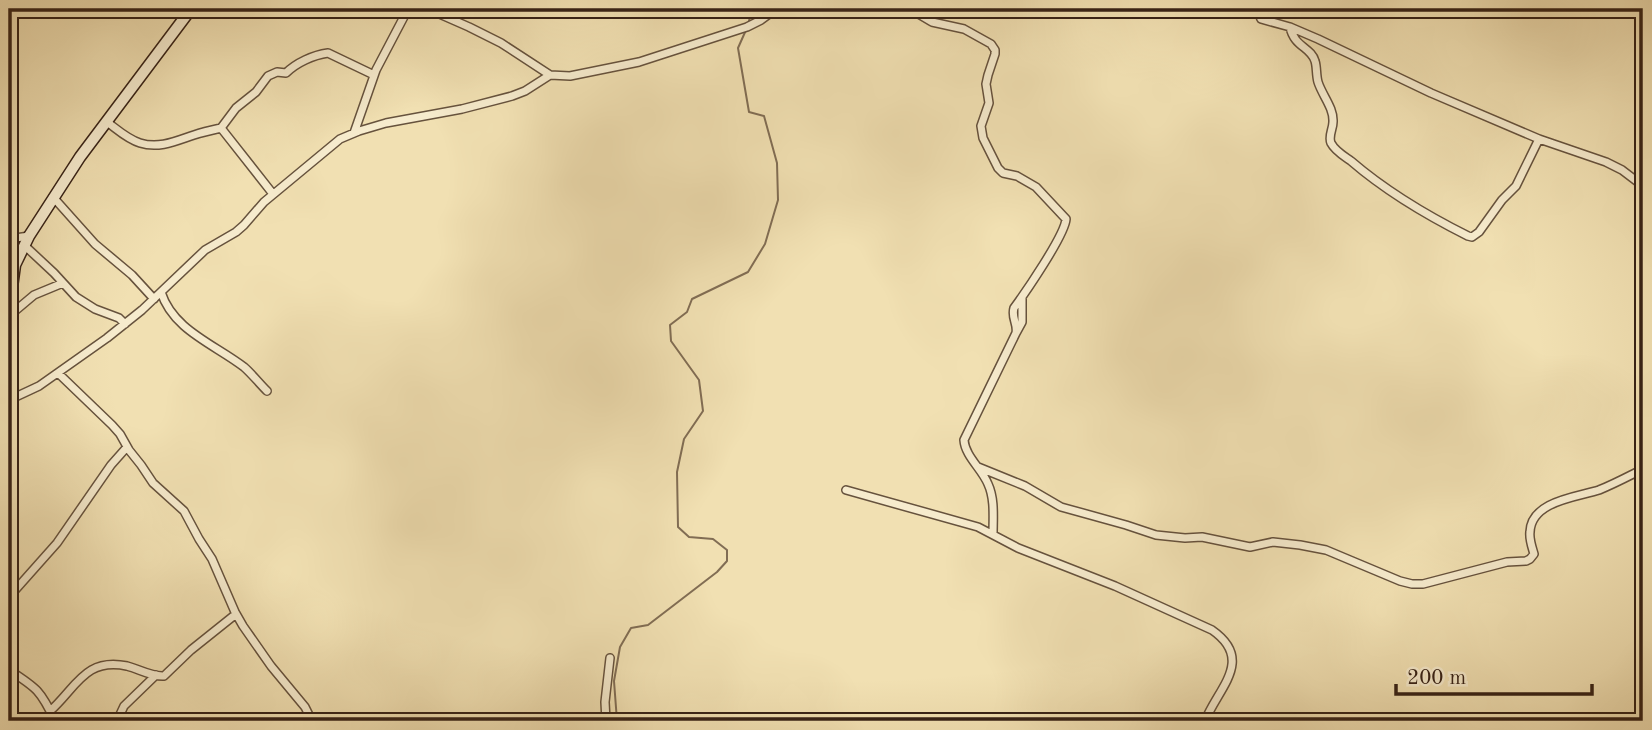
<svg xmlns="http://www.w3.org/2000/svg" width="1652" height="730" font-family="'Old Standard TT',serif">
  <style>
    .lines { fill: none; stroke-linecap: round; stroke-linejoin: round }
    .stream { stroke: #816d54; stroke-width: 2 }
    .street-casing { stroke: #66523d; stroke-width: 10 }
    .secondary-casing { stroke: #372216; stroke-width: 13 }
    .street { stroke: #f6ebcd; stroke-width: 7 }
    .secondary { stroke: #f6ebcd; stroke-width: 10 }
  </style>
  <rect width="100%" height="100%" fill="#f1e0b2"/>
  <filter id="stains"><feTurbulence type="fractalNoise" baseFrequency=".00286" numOctaves="4"/><feColorMatrix values="0 0 0 0 .2 0 0 0 0 .09 0 0 0 0 .02 0 0 0 .5 -.17"/></filter>
  <radialGradient id="worn" r=".72"><stop offset=".6" stop-color="#630" stop-opacity="0"/><stop offset="1" stop-color="#630" stop-opacity=".3"/></radialGradient>
  <g class="lines">
    <path class="stream" d="M 748,25 L 752,9
      M 617,721 L 614,681 L 620,647 L 631,628 L 648,625 L 717,572 L 727,561 L 727,550 L 713,539 L 689,537 L 678,527 L 677,472 L 684,439 L 703,411 L 699,380 L 671,341 L 670,325 L 687,312 L 692,299 L 748,272 L 765,244 L 778,200 L 777,163 L 764,116 L 749,112 L 738,48 L 746,30"/>
    <defs>
      <path id="street" d="M 428,9 L 469,27 L 501,43 L 550,75 L 570,76 L 639,62 L 747,27 L 761,20 L 776,9
        M 910,9 L 932,22 L 964,29 L 991,44 L 995,50 L 995,54 L 988,75 L 986,84 L 989,103 L 981,126 L 983,138 L 998,168 L 1003,173 L 1017,176 L 1036,187 L 1066,219 C 1065,235 1025,293 1014,308 C 1011,318 1018,324 1016,333 L 964,440 C 965,456 982,469 988,484 C 995,499 993,518 993,534
        M 1257,9 L 1261,19 L 1290,27 L 1318,39 L 1431,93 L 1539,139 L 1606,162 L 1622,170 L 1643,186
        M 1290,27 C 1294,47 1311,47 1315,61 C 1317,67 1316,75 1318,82 C 1322,95 1334,108 1333,122 C 1333,129 1328,136 1331,143 C 1335,151 1344,156 1351,161 C 1387,192 1426,215 1468,236 L 1472,237 L 1479,232 L 1502,200 L 1516,186 L 1539,139
        M 107,122 C 118,130 127,139 140,143 C 159,149 176,141 194,135 C 203,132 212,130 221,128
        M 354,133 L 376,70 L 408,9
        M 273,194 L 221,128 L 236,108 L 256,92 L 268,76 L 277,72 L 286,73 C 296,63 313,55 328,53 L 374,75
        M 53,197 L 95,244 L 132,275 L 154,299
        M 1643,198 L 1643,208
        M 9,239 L 29,236
        M 24,245 L 54,273 L 76,297 L 95,309 L 119,318 L 125,324
        M 9,257 L 23,247
        M 161,292 C 173,330 214,344 244,367 C 252,374 259,383 267,391
        M 9,316 L 34,295 L 63,283
        M 1016,333 L 1022,322 L 1022,297
        M 59,374 L 112,425 L 120,434 L 129,450 L 141,465 L 153,483 L 184,511 L 199,539 L 212,559 L 235,612 L 243,626 L 271,666 L 305,707 L 312,721
        M 9,400 L 39,386 L 107,338 L 142,310 L 205,250 L 236,232 L 244,225 L 264,202 L 340,139 L 359,131 L 386,123 L 462,109 L 512,96 L 525,91 L 550,75
        M 978,467 L 1025,486 L 1061,507 L 1126,525 L 1156,535 L 1185,538 L 1202,537 L 1250,547 L 1273,542 L 1300,545 L 1326,550 L 1400,581 L 1412,584 L 1423,584 L 1507,562 L 1526,561 L 1530,559 L 1534,554 C 1532,547 1529,539 1530,532 C 1531,501 1577,497 1599,490 C 1614,484 1629,476 1643,469
        M 846,490 L 978,527 L 1018,548 L 1115,586 L 1212,630 C 1255,660 1218,688 1205,721
        M 9,597 L 57,543 L 111,465 L 127,447
        M 9,670 C 37,688 41,691 55,721
        M 50,711 C 76,688 85,657 127,666 C 139,669 152,677 164,676 L 191,650 L 236,614
        M 117,721 L 124,706 L 156,675
        M 606,721 L 605,702 L 610,658"/>
      <path id="secondary" d="M 9,309 L 15,265 L 29,236 L 80,157 L 191,9"/>
    </defs>
    <use href="#street" class="street-casing"/>
    <use href="#secondary" class="secondary-casing"/>
    <use href="#street" class="street"/>
    <use href="#secondary" class="secondary"/>
  </g>
  <rect width="1652" height="730" fill="none" stroke="#f1e0b2" stroke-width="35"/>
  <rect x="10" y="10" width="1631" height="709" fill="none" stroke="#372216" stroke-width="3.5"/>
  <rect x="18" y="18" width="1617" height="695" fill="none" stroke="#372216" stroke-width="2"/>
  <path d="M1396 684v10h196v-10" fill="none" stroke="#372216" stroke-width="3.5"/>
  <text x="1407" y="684" font-size="21" fill="#372216" stroke="#f6ebcd" stroke-width="5" paint-order="stroke">200 m</text>
  <rect width="100%" height="100%" filter="url(#stains)"/>
  <rect width="100%" height="100%" fill="url(#worn)"/>
</svg>
